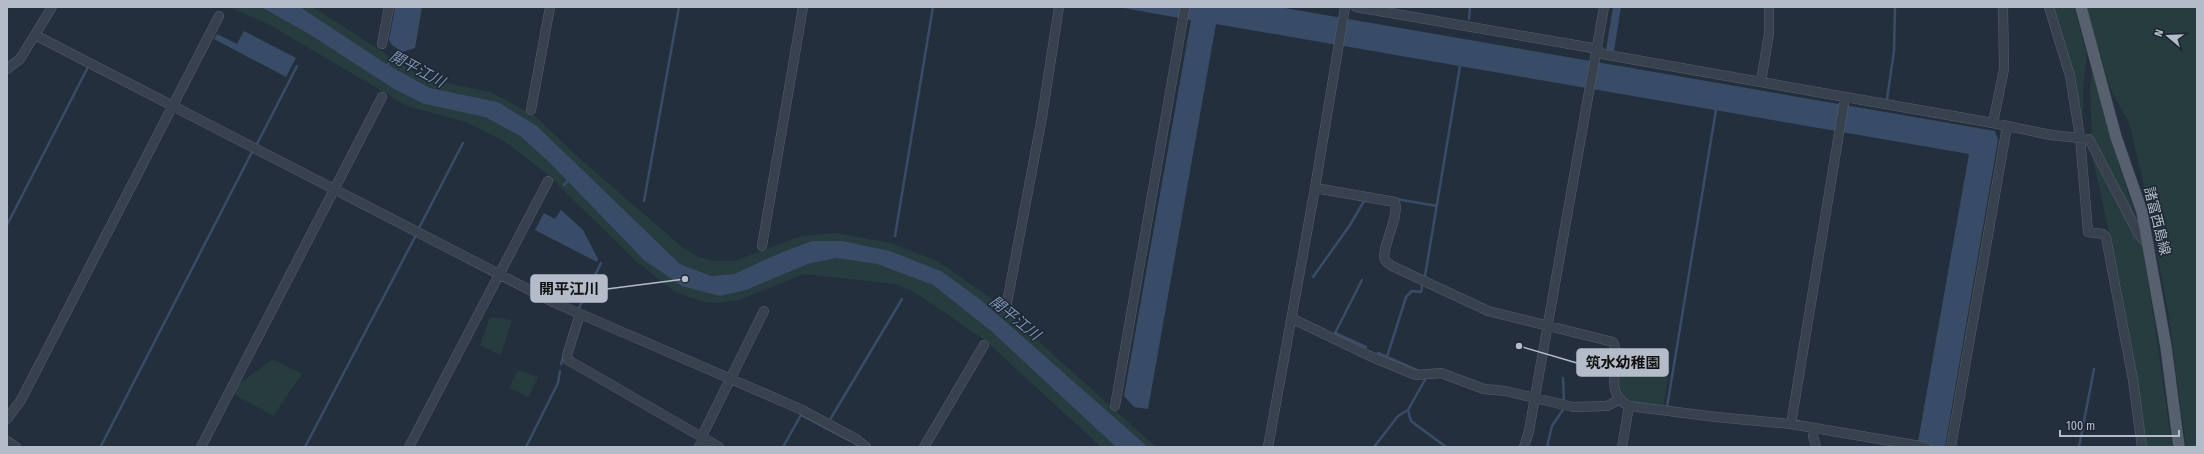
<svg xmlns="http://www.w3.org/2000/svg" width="2204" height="454" font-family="'Fira Sans Condensed','Noto Sans JP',sans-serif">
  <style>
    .green { fill: #263c3f }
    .water { fill: #394c67 }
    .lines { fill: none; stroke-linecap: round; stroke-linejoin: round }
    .stream { stroke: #394c67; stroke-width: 2.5 }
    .minor-casing { stroke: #565f6c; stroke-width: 10 }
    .major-casing { stroke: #414a57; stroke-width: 12 }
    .minor { stroke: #38414e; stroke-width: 9 }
    .major { stroke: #56606e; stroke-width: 11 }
    .labels { text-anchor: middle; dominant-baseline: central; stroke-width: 3; stroke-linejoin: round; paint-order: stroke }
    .street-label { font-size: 14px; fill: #b4bcc9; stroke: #1d2633 }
    .water-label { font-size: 15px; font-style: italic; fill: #7c92b1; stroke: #1d2633 }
    .leader { fill: none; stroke: #b4bcc9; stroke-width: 1.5 }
    .callout-dot { fill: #b4bcc9; stroke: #1d2633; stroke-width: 1.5 }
    .callout { fill: #b4bcc9; stroke: #b4bcc9; stroke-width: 1.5 }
    .callout-label { font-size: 15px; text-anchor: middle; font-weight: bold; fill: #111 }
  </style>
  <rect width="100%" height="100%" fill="#242f3e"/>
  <path class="green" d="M 229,7 L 261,7 L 309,34 L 394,89 L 424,104 L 485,117 L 520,136 L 550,163 L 644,260 L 746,290 L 808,264 L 836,258 L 877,264 L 933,285 L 991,331 L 1116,447 L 1101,447 L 986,341 L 914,292 L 895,284 L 804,274 L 739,300 L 717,303 L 700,301 L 675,292 L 635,260 L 548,175 L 504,141 L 466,122 L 407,106 L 270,25 Z
    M 300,7 L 313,7 L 417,74 L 433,80 L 490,92 L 534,115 L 578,157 L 682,247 L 698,257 L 716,261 L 735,261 L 801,236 L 835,233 L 891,243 L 937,261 L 987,295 L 1156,447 L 1148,447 L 981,300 L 941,271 L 890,251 L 843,241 L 812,241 L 780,253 L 734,274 L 711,276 L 680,264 L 537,126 L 498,102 L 430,88 L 388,65 Z
    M 2052,7 L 2074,7 L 2087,54 L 2083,91 L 2083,124 L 2081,124 Z
    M 2086,7 L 2197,7 L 2197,447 L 2186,447 L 2168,311 L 2143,181 L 2129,123 L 2111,90 Z
    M 2093,62 L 2111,140 L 2140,230 L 2092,137 L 2090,89 Z
    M 2091,152 L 2142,247 L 2155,325 L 2172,447 L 2146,447 C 2133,348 2114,249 2091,152 Z
    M 490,317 L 512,320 L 501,355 L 480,345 Z
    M 273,359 L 302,374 L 273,416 L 232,393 L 236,386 Z
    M 1618,362 L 1670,368 L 1663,407 C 1625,402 1619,403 1618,362 Z
    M 518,370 L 538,377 L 529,397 L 509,388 Z"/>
  <path class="water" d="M 261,7 L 300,7 L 388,65 L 430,88 L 498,102 L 537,126 L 680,264 L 711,276 L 734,274 L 780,253 L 812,241 L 843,241 L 890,251 L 941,271 L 981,300 L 1148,447 L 1116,447 L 991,331 L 933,285 L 877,264 L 836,258 L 808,264 L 746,290 L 720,296 L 682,286 L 644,260 L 550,163 L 520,136 L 485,117 L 424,104 L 394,89 L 309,34 Z
    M 395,7 L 422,7 L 415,48 L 402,52 L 392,45 L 389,40 Z
    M 1118,7 L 1279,7 L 1995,131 L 1998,140 L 1945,447 L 1917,447 L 1969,154 L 1216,24 L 1148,409 L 1134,407 L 1124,396 L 1191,20 Z
    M 1613,7 L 1621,7 L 1614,51 L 1606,50 Z
    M 244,31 L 296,58 L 286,77 L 214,39 L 217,34 L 237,44 Z
    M 561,210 L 583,230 L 598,259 L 597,262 L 535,230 L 544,213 L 555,219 Z"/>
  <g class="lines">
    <path class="stream" d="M 1469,19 L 1470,7
      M 386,68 L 392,58
      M 1887,99 L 1894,51 L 1895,7
      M 257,144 L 297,66
      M 564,185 L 569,179
      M 1396,199 L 1437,206
      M 644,201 L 679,7
      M 7,225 L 88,67
      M 419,228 L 463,143
      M 895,236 L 933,7
      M 1425,276 L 1460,66
      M 1313,277 L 1350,225 L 1364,201
      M 1362,280 L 1335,333 L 1366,347
      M 579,308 L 601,263
      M 1378,353 L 1419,371
      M 1387,357 L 1406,297 L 1412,291 L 1421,292 L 1422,286
      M 561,364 L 564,355
      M 1426,378 L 1408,410 L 1411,421 L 1446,447
      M 1563,378 L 1564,402
      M 1667,407 L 1716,110
      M 831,418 L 902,299
      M 101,446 L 252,152
      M 857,446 L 858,447
      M 305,447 L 415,237
      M 526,447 L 558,383 L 560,371
      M 783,447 L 801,415 L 850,441
      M 1374,447 L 1398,416 L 1408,410
      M 1547,447 L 1552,426 L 1564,408
      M 2079,447 L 2094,369"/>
    <defs>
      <path id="minor" d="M 1356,7 L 1598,49 L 1602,54 L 1993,123 L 2051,135 L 2089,139 L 2139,235 L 2149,246
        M 2049,7 L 2070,76 L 2080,137 L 2088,232 L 2103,234 L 2106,237 L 2133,380 L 2142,447
        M 35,35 L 555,303 L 800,409 L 856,439 L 866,447
        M 382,44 L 389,7
        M 7,69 L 20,59 L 52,7
        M 1761,82 L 1769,33 L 1769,7
        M 531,110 L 550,7
        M 1993,123 L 2004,69 L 2003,7
        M 1315,188 L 1395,202 C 1400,217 1380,250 1385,260 C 1386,262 1390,264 1392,266 L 1488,311 L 1613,342 C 1623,361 1601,392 1629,406 L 1716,417 L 1791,424 L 1926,447
        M 762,246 L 803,7
        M 1006,308 L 1042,117 L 1059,7
        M 580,314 L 567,355 L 568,360 L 719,447
        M 1291,318 L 1372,357 L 1416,375 L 1441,373 L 1484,389 L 1505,391 L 1573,407 L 1607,406 L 1619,400
        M 1115,406 L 1185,7
        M 7,419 L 21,400 L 219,16
        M 1791,424 L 1845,97
        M 1814,428 L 1813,436 L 1816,447
        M 702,436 L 764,311
        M 7,441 L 16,447
        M 201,447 L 382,97
        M 409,447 L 548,181
        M 699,447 L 704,438
        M 924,447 L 984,345
        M 1268,447 L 1315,188 L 1345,7
        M 1524,447 L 1529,431 L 1604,7
        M 1622,447 L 1629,406
        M 1951,447 L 2007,126"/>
      <path id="major" d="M 2081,7 L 2116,137 L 2142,212 L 2166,347 L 2179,447"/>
    </defs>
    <use href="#minor" class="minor-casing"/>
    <use href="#major" class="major-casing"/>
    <use href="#minor" class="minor"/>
    <use href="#major" class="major"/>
  </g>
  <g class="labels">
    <g class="street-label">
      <text transform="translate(2157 221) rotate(76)">諸富西島線</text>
    </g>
    <g class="water-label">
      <text transform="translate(417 69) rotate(28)">開平江川</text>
      <text transform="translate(1015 318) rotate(39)">開平江川</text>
    </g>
  </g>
  <path class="leader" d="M685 279L607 289M1519 346L1577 363"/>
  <g class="callout-dot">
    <circle cx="685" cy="279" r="4"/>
    <circle cx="1519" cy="346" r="4"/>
  </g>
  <g class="callout">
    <rect x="531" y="275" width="76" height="27" rx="4"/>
    <rect x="1577" y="349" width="91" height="27" rx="4"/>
  </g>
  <g class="callout-label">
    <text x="569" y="294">開平江川</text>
    <text x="1623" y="368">筑水幼稚園</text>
  </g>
  <rect width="2204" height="454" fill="none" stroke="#b4bcc9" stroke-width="16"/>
  <g transform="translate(2168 36) rotate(289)" stroke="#1d2633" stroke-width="3" paint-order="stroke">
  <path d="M0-3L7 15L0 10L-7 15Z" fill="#b4bcc9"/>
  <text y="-6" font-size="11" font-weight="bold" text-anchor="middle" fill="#b4bcc9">N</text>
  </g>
  <path d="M2060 430v6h119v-6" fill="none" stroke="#b4bcc9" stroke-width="2"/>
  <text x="2066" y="430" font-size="12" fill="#b4bcc9" stroke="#1d2633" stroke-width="3" paint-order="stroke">100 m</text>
</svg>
